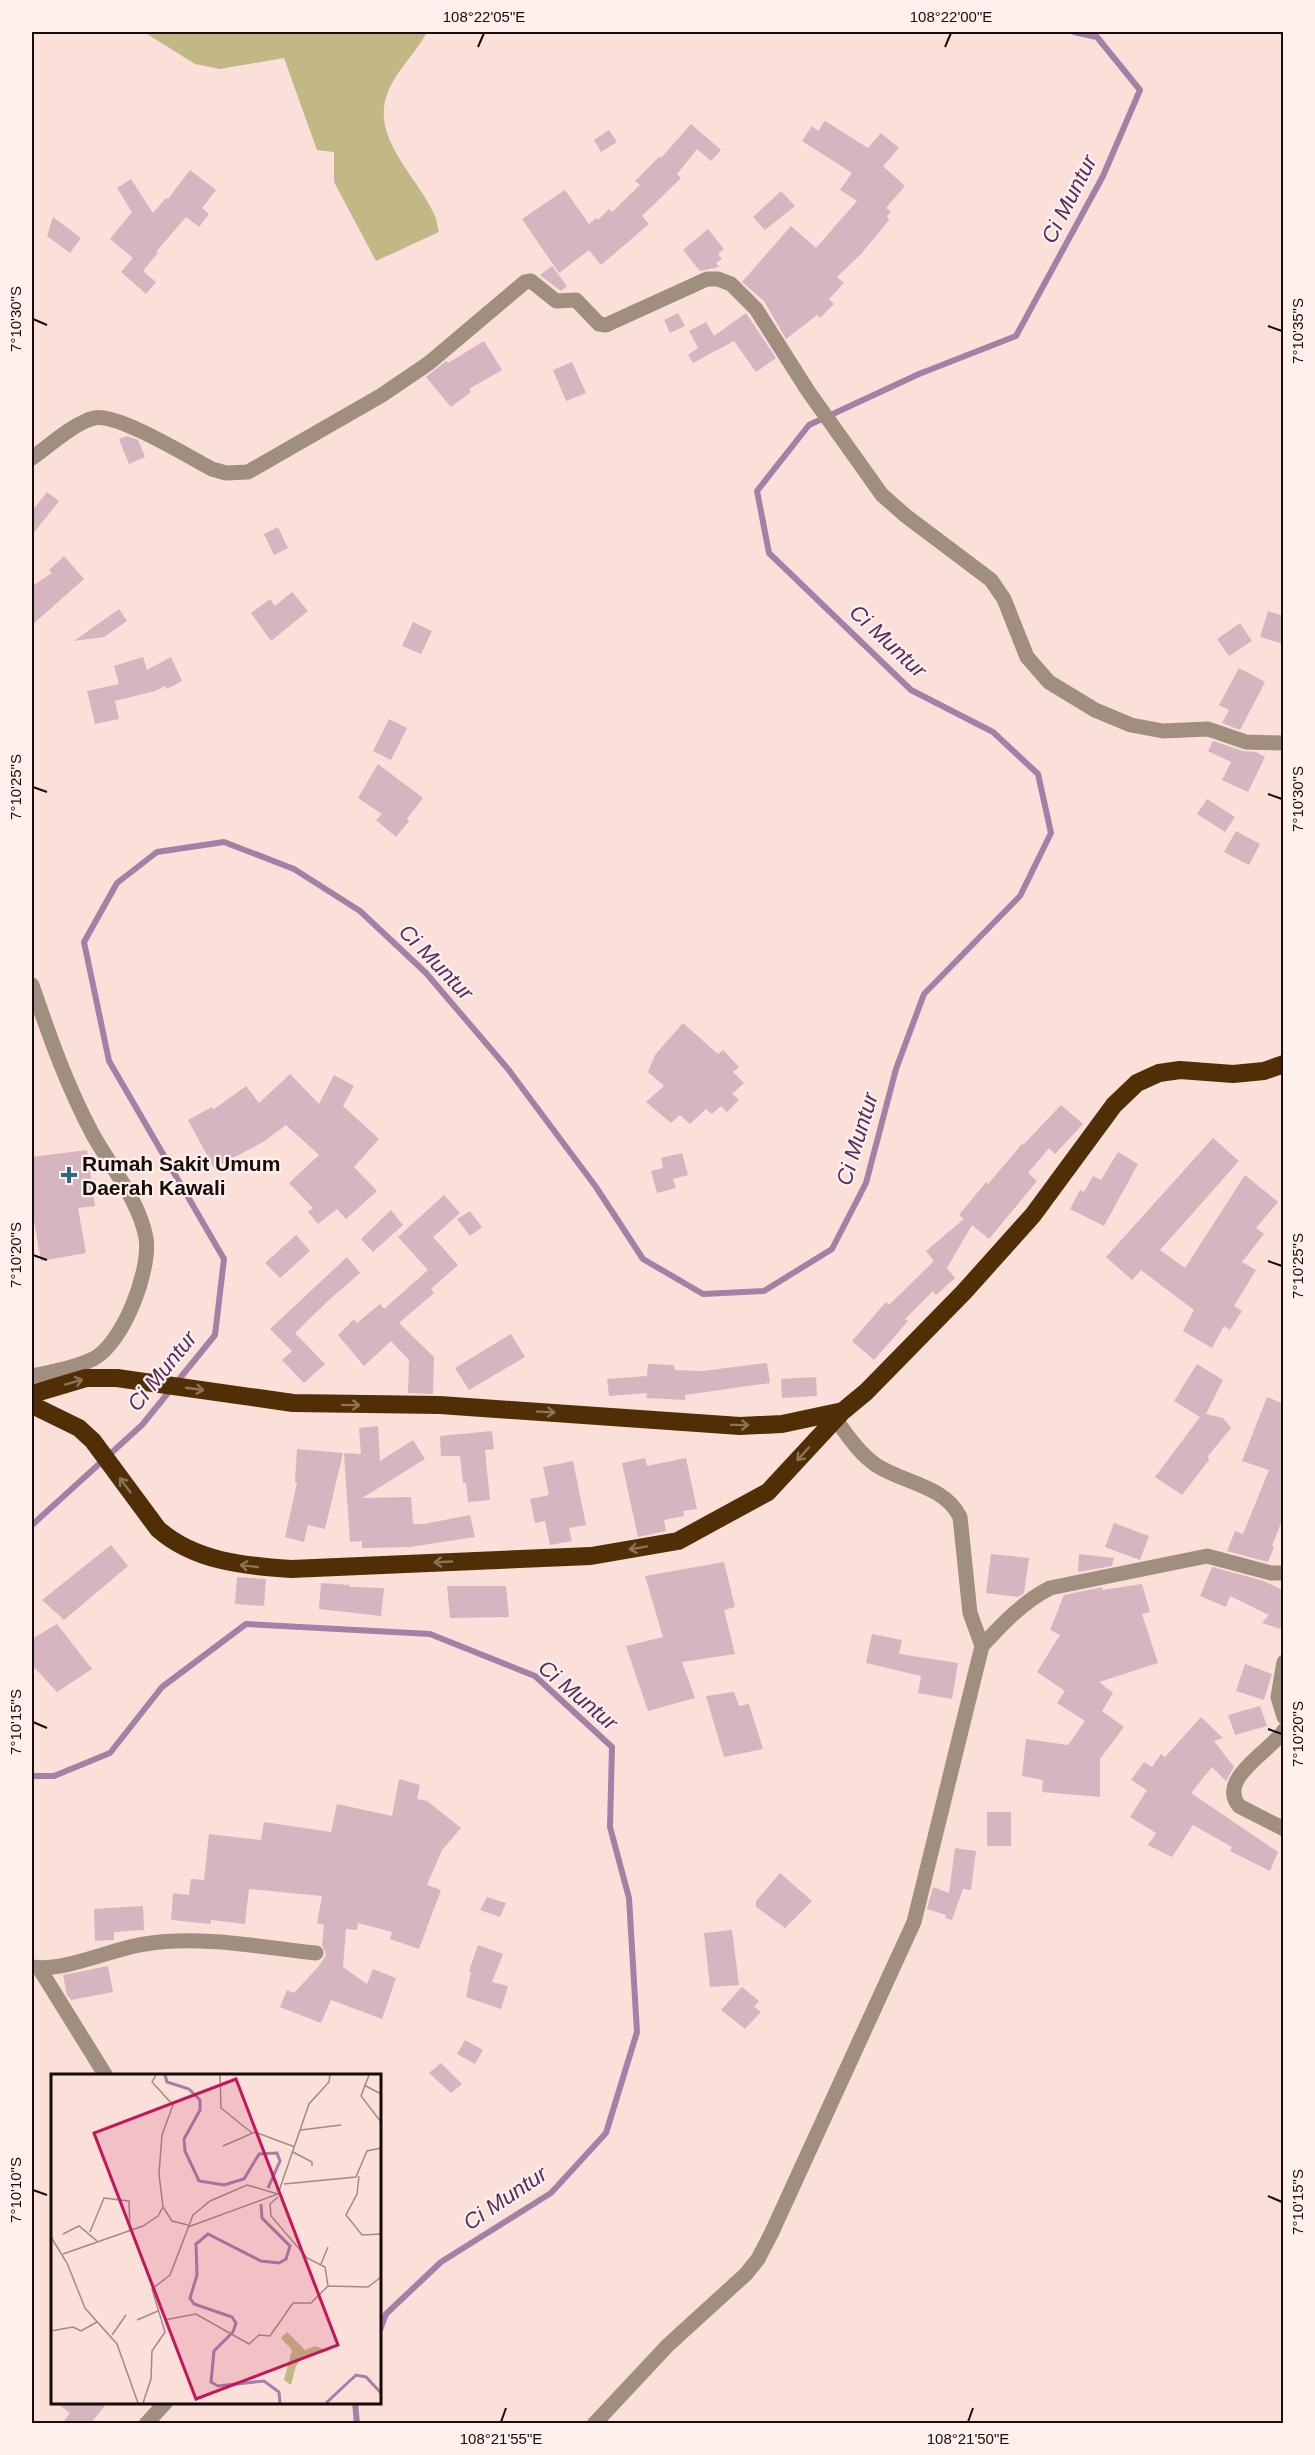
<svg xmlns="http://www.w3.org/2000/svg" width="1315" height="2455" font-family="Helvetica,sans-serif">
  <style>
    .green { fill: #c1b886 }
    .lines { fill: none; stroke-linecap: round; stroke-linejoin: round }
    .stream { stroke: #a480a7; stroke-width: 6 }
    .building { fill: #d5b5bf }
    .minor { stroke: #a08f7f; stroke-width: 15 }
    .highway { stroke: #502f07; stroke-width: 18 }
    .oneway { stroke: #8d7358 }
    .ticks { fill: none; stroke: #170c09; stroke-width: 2 }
    .poi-dot { fill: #2c6c80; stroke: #fef0ed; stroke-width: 2 }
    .labels { text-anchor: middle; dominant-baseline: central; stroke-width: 4.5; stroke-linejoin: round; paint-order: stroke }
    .poi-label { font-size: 21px; font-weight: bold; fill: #170c09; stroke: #fef0ed; text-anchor: start }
    .water-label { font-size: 22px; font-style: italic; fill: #592b5e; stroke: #fef0ed }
    .inset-river { fill: none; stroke: #a480a7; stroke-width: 3 }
    .inset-road { fill: none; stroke: #a08b86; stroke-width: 1.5 }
    .view { fill: #c2185b; fill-opacity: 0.15; stroke: #c2185b; stroke-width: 3 }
    .inset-edge { fill: none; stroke: #170c09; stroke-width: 3 }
    .neatline { fill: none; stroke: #170c09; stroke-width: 2 }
    .ticks-label { font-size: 15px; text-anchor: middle; fill: #170c09 }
  </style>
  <rect width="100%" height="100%" fill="#fbdfd9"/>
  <path class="green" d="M 144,32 L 427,32 C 415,55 393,73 386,98 C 373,140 419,179 434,214 C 437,219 437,226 439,232 L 376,261 L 334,182 L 334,152 L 317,150 L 284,58 L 220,69 L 195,64 Z"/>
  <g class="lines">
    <path class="stream" d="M 32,1525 L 142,1425 L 215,1335 L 224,1259 L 109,1061 L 84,942 L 117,883 L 157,852 L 224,842 L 294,869 L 360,911 L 426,973 L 508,1069 L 596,1187 L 643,1259 L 703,1294 L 764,1291 L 832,1249 L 866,1183 L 896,1069 L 924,994 L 1020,896 L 1051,833 L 1038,774 L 993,732 L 911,690 L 769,553 L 757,491 L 809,425 L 919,374 L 1016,336 L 1103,176 L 1140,90 L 1097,37 L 1074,32
      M 32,1776 L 54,1776 L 110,1753 L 162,1687 L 246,1624 L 430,1634 L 535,1676 L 612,1747 L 610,1827 L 629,1898 L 637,2032 L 606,2133 L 551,2193 L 441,2262 L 386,2314 L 380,2330
      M 355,2402 L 357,2424"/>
  </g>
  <path class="building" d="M 825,121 L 868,148 L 881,133 L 899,148 L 883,166 L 905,186 L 886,208 L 891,212 L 887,216 L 889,220 L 861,254 L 837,277 L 844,283 L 829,299 L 834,304 L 820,318 L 817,315 L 786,339 L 764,301 L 742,282 L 791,226 L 816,248 L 857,201 L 840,190 L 852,173 L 802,141 L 812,126 L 818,131 Z
    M 691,124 L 721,150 L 711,161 L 697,149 L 677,174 L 681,178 L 642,216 L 649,224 L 601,265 L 589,250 L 559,273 L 522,219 L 565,190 L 589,224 L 596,218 L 598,220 L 609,209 L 612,212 L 640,185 L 635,181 L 660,156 L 661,158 Z
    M 609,130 L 617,142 L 601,152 L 594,140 Z
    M 190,170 L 216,190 L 202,208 L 209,214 L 199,227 L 186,217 L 156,252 L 158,253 L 143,271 L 156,282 L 146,294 L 121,272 L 133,258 L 110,239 L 132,212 L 117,188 L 131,179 L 153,213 L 166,198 L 168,199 Z
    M 781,191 L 795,206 L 765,230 L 753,217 Z
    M 53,217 L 81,238 L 70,253 L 47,236 Z
    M 708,229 L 724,249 L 718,254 L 722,259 L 716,263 L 719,267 L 700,271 L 683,250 Z
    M 552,266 L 567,286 L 561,291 L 540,275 Z
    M 678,313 L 685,326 L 670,333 L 664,320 Z
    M 746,313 L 776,358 L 756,372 L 734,341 L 693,363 L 688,355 L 698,348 L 689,331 L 706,322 L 714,336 Z
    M 484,341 L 502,370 L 469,389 L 471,392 L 451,407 L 426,377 L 446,361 L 448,363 Z
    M 572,362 L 586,393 L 566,401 L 553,370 Z
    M 127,436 L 138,440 L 145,457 L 129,464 L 119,439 Z
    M 47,492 L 59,501 L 32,535 L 32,511 Z
    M 278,527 L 288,548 L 274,555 L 264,534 Z
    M 64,556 L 84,579 L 32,625 L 32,586 L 52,573 L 49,570 Z
    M 292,592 L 308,611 L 271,641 L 251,613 L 270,599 L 275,606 Z
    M 119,609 L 127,621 L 104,637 L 74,641 Z
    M 1268,611 L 1284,616 L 1284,644 L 1260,637 Z
    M 413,622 L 432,631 L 421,654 L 402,646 Z
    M 1240,623 L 1252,641 L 1229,656 L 1217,639 Z
    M 143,657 L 147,670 L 171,657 L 182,681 L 167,689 L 165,686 L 155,691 L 115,701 L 119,719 L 95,724 L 87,691 L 119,684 L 114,666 Z
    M 1239,668 L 1265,682 L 1240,730 L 1222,723 L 1229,710 L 1219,705 Z
    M 389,719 L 407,728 L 391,760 L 373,751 Z
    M 1213,741 L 1243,751 L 1256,752 L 1265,757 L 1248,792 L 1222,780 L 1231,762 L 1208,751 Z
    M 378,764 L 423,798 L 407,819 L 409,821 L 396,837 L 376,820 L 382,814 L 358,798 Z
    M 1207,799 L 1235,817 L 1225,832 L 1197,814 Z
    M 1236,831 L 1260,844 L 1249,865 L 1224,852 Z
    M 683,1023 L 718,1054 L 723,1050 L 739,1067 L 733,1072 L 744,1083 L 732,1094 L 739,1100 L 727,1112 L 721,1106 L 712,1114 L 706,1109 L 690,1124 L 680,1115 L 671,1123 L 646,1102 L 664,1086 L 648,1072 L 655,1055 Z
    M 290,1074 L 319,1104 L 334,1075 L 354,1086 L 343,1106 L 379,1139 L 354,1167 L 377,1191 L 346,1219 L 337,1209 L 318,1224 L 308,1212 L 313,1208 L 289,1183 L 319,1155 L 286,1125 L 263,1142 L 214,1168 L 188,1120 L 212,1107 L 213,1110 L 246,1086 L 259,1103 Z
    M 1061,1105 L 1083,1124 L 1055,1154 L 1049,1148 L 1028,1173 L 1037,1181 L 989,1239 L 972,1225 L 947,1268 L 955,1278 L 936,1295 L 933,1291 L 905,1319 L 908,1321 L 874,1360 L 852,1341 L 886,1302 L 889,1305 L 934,1261 L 926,1251 L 964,1219 L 959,1215 L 986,1182 L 988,1184 L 1022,1144 L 1023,1145 Z
    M 1213,1138 L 1239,1161 L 1160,1250 L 1185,1268 L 1245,1175 L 1278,1202 L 1256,1228 L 1264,1234 L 1242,1262 L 1256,1270 L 1234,1306 L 1242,1311 L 1230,1330 L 1224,1326 L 1212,1348 L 1183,1331 L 1194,1310 L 1141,1270 L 1132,1280 L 1106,1257 Z
    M 87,1150 L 95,1206 L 78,1208 L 86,1253 L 41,1261 L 33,1215 L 32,1215 L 32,1157 Z
    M 1118,1152 L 1138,1164 L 1104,1226 L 1070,1209 L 1080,1190 L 1084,1192 L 1093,1176 L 1101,1180 Z
    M 682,1153 L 688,1175 L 673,1179 L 676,1188 L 657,1193 L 651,1171 L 663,1168 L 661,1158 Z
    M 444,1195 L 460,1213 L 433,1237 L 458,1265 L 431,1289 L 434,1293 L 399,1323 L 434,1357 L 433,1394 L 408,1393 L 409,1360 L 391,1341 L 364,1366 L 338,1335 L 354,1319 L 357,1323 L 380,1304 L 384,1309 L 428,1270 L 398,1237 Z
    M 391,1210 L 403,1225 L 373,1252 L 361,1239 Z
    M 470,1211 L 482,1227 L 470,1236 L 457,1219 Z
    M 296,1235 L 310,1251 L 280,1278 L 265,1263 Z
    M 347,1257 L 360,1273 L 330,1299 L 295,1333 L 325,1364 L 304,1383 L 282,1360 L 292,1351 L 270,1329 Z
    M 511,1334 L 525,1357 L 469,1390 L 455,1368 Z
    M 767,1363 L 770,1383 L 685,1395 L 685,1400 L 646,1398 L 647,1393 L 609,1396 L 607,1379 L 647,1376 L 648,1364 L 674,1365 L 675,1370 L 702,1371 Z
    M 1197,1364 L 1223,1380 L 1206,1414 L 1223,1418 L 1231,1428 L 1208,1456 L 1209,1460 L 1182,1495 L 1155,1477 L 1200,1417 L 1174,1401 Z
    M 816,1377 L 817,1396 L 782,1398 L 781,1379 Z
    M 1267,1397 L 1284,1404 L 1284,1515 L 1272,1546 L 1274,1547 L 1268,1562 L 1227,1551 L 1235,1531 L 1243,1534 L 1269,1470 L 1242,1461 Z
    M 378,1426 L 380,1461 L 413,1440 L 425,1459 L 362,1498 L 411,1497 L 413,1524 L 424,1524 L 470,1515 L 475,1537 L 410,1547 L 362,1548 L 362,1541 L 350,1542 L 344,1453 L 361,1454 L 359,1428 Z
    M 492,1431 L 494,1449 L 485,1450 L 490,1500 L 468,1502 L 466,1483 L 463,1483 L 460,1456 L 441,1456 L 440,1436 Z
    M 297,1449 L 343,1453 L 325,1529 L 308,1525 L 304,1542 L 285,1537 L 297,1483 L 295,1482 Z
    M 645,1458 L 647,1466 L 686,1458 L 697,1509 L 683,1511 L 684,1516 L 664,1520 L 666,1531 L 638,1537 L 622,1463 Z
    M 573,1461 L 586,1525 L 569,1528 L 572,1541 L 550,1545 L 545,1521 L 535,1523 L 530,1499 L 549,1495 L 543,1467 Z
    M 1114,1523 L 1149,1536 L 1140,1560 L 1105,1547 Z
    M 111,1545 L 128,1566 L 64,1620 L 42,1600 Z
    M 991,1554 L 1029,1558 L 1024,1593 L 1018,1597 L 986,1593 Z
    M 1079,1554 L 1114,1558 L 1112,1566 L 1078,1572 Z
    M 724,1562 L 735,1607 L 724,1610 L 735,1654 L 682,1662 L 695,1698 L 648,1711 L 626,1646 L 663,1637 L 645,1576 Z
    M 1212,1567 L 1264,1581 L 1284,1591 L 1284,1630 L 1262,1623 L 1269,1615 L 1230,1596 L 1226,1607 L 1200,1596 Z
    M 237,1577 L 266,1579 L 264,1606 L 235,1604 Z
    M 321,1583 L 350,1585 L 350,1587 L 384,1588 L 381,1616 L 319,1609 Z
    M 1142,1584 L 1150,1612 L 1142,1614 L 1158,1663 L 1099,1682 L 1113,1693 L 1102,1711 L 1124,1727 L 1100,1759 L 1100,1797 L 1042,1792 L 1043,1780 L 1022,1776 L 1026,1739 L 1068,1745 L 1085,1721 L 1057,1703 L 1065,1691 L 1037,1672 L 1060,1635 L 1050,1630 L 1064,1595 L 1103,1587 L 1102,1590 Z
    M 447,1586 L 506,1586 L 509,1617 L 450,1618 Z
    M 57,1624 L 92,1669 L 57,1692 L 32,1665 L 32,1639 Z
    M 872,1634 L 902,1640 L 899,1654 L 958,1663 L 952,1699 L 918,1693 L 921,1676 L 866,1663 Z
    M 1245,1664 L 1272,1674 L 1264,1700 L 1236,1691 Z
    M 734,1692 L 739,1706 L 749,1704 L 763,1749 L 724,1757 L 706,1696 Z
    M 1260,1706 L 1267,1726 L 1235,1735 L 1228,1715 Z
    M 1201,1717 L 1223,1738 L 1214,1741 L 1234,1767 L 1226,1781 L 1212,1767 L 1191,1793 L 1278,1852 L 1270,1871 L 1230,1851 L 1232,1847 L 1193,1825 L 1172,1857 L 1148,1845 L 1156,1833 L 1130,1817 L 1147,1790 L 1131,1780 L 1144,1762 L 1152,1767 L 1161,1754 L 1165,1757 Z
    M 399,1779 L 420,1785 L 417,1799 L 427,1801 L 461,1828 L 442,1850 L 427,1885 L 441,1890 L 419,1949 L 390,1939 L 392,1932 L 358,1923 L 357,1930 L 346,1929 L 343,1967 L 367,1984 L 373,1969 L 396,1978 L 382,2019 L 331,2000 L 321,2023 L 280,2007 L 287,1990 L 294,1993 L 319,1966 L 326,1955 L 322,1945 L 324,1925 L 317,1923 L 322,1896 L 249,1889 L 245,1924 L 211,1920 L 211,1924 L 171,1920 L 173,1893 L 189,1895 L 191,1879 L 204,1880 L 209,1834 L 261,1840 L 264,1822 L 331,1832 L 337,1804 L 392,1816 Z
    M 987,1812 L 1011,1812 L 1011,1846 L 987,1846 Z
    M 955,1848 L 976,1851 L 971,1890 L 963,1889 L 952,1920 L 945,1918 L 946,1915 L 927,1909 L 933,1887 L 949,1893 Z
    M 780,1873 L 812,1901 L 785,1928 L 756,1907 L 756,1901 Z
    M 487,1897 L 506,1903 L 500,1917 L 480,1910 Z
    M 143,1906 L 144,1930 L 114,1932 L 114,1940 L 95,1941 L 94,1909 Z
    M 732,1930 L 739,1985 L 710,1987 L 704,1933 Z
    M 478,1945 L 503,1954 L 492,1982 L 508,1986 L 501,2009 L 466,1997 L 471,1972 L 469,1971 Z
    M 108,1966 L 113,1992 L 71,2000 L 67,1995 L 63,1975 Z
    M 742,1987 L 759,2001 L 754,2007 L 761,2012 L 745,2029 L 721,2010 Z
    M 465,2040 L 483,2050 L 475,2064 L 457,2054 Z
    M 441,2063 L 462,2084 L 451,2093 L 429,2073 Z
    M 57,2403 L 107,2403 L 90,2424 L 62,2424 L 70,2413 Z"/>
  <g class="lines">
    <path class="minor" d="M 32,458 C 49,446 74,423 94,418 C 116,412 189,457 212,469 L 226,473 L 248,472 L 382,395 L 429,363 L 525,282 L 531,281 L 556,301 L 576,300 L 599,324 L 606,325 L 707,279 L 718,279 L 731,284 L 756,309 L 808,391 L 882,495 L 906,516 L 991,580 L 1004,599 L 1027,657 L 1049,682 L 1095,710 L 1131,725 L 1163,731 L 1208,729 L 1246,742 L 1284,743
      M 32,985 C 49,1035 67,1086 92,1133 C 110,1166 139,1200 146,1238 C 151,1270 123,1344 93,1359 C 74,1368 52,1372 32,1376
      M 836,1420 C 848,1436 859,1453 876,1465 C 903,1483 944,1485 960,1517 L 970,1613 L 982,1646 C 1003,1623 1023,1602 1050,1588 L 1207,1556 L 1271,1573 L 1284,1573
      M 1284,1662 L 1278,1697 L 1284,1717
      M 1284,1730 C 1275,1748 1216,1778 1239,1806 L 1284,1829
      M 32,1967 C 66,1972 110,1949 145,1944 C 201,1935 260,1947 316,1953
      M 39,1968 L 106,2076
      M 146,2424 L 166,2402
      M 594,2424 L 667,2346 L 746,2274 L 758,2259 L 771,2234 L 914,1922 L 982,1646"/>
    <path class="highway" d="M 32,1394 L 86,1378 L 117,1378 L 293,1403 L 440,1405 L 740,1426 L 782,1424 L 843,1411
      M 32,1405 L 79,1428 L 93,1441 L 158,1529 C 194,1561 244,1566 291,1569 L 591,1556 L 678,1541 L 768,1492 L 843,1411 L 866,1392 L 964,1292 L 1033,1215 L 1114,1105 L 1137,1083 L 1159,1073 L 1180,1070 L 1233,1074 L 1264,1071 L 1284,1064"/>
  </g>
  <defs><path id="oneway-shaft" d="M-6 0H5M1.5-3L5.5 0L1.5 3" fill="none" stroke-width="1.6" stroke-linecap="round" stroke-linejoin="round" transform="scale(1.5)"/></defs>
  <g class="oneway">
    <use href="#oneway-shaft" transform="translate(74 1382) rotate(-16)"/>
    <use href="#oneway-shaft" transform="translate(195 1389) rotate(8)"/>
    <use href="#oneway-shaft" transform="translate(351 1405) rotate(1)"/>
    <use href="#oneway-shaft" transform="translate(546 1412) rotate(3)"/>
    <use href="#oneway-shaft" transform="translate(740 1425) rotate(1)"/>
    <use href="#oneway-shaft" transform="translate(803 1454) rotate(132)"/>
    <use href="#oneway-shaft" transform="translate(125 1485) rotate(-127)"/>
    <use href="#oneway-shaft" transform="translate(638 1548) rotate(170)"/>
    <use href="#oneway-shaft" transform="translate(443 1562) rotate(177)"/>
    <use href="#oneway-shaft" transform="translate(249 1566) rotate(-173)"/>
  </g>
  <path class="ticks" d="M 478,47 L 484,33M 945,47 L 951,33M 33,319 L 47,325M 1268,326 L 1282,331M 33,787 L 47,792M 1268,794 L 1282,799M 33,1255 L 47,1260M 1268,1261 L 1282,1266M 33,1722 L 47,1728M 1268,1729 L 1282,1734M 33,2190 L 47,2195M 1268,2196 L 1282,2202M 501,2422 L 506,2408M 968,2422 L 973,2408"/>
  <path class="poi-dot" d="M66 1166h6v6h6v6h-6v6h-6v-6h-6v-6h6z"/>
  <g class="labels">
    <g class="poi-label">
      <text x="82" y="1163">Rumah Sakit Umum<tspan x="82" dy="24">Daerah Kawali</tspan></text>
    </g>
    <g class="water-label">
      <text transform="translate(1069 199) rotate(-63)">Ci Muntur</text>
      <text transform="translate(888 641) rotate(43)">Ci Muntur</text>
      <text transform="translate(436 962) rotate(46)">Ci Muntur</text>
      <text transform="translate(857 1139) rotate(-73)">Ci Muntur</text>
      <text transform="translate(162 1371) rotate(-51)">Ci Muntur</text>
      <text transform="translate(578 1695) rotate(40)">Ci Muntur</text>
      <text transform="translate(505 2198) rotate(-34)">Ci Muntur</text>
    </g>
  </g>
  <g transform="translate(51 2074)">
    <rect width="330" height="330" fill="#fbdfd9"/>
    <path d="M 236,258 L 254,276 L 264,272 L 278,277 L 252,283 L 245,292 L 240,311 L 233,306 L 241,276 L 230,264 Z" fill="#c1b886"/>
    <path class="inset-river" d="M 114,1 L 116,8 L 138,15 L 149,26 L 149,36 L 133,65 L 134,77 L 148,107 L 173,111 L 193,105 L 208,80 L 226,79 L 229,87 L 217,114M 210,130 L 211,144 L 239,172 L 235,185 L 228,189 L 210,187 L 157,160 L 145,170 L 146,201 L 139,224 L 143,230 L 181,243 L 185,249 L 182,258 L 163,277 L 160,308 L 167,312 L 213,307 L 228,318 L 229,329M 275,329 L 305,301 L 315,303 L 330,319"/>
    <path class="inset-road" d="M 105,1 L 101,8 L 122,31 L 111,61 L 108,100 L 112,133M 169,1 L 170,34 L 201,59M 318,1 L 310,22 L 330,48M 313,11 L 330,20M 250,56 L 290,51M 172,72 L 204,58 L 244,73M 242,78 L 261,88 L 261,92M 308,102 L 306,120 L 295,141 L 311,161 L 330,160M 233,110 L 305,103 L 316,77 L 330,74M 227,123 L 219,130 L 220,142 L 256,184 L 274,193 L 277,212M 137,153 L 227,120 L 258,30 L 278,8 L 279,1M 39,158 L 53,124 L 78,127 L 79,157M 12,160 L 28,152 L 46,167M 0,163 L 16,189 L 34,234 L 66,270 L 87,329M 12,180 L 92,152 L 107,142 L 112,133 L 121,147 L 137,151M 270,190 L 277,173M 86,246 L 107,237M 113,246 L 145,240 L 198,270 L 208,261 L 219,262 L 242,229 L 260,229 L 277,212 L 317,213 L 330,203M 0,257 L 22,253 L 30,257 L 46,248M 61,261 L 75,241M 92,329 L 100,305 L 101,277 L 114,258 L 101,215 L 119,201 L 142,141 L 159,127 L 196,111 L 227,120"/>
    <path class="view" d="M 185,5 L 287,271 L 145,325 L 43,59 Z"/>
    <rect width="330" height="330" class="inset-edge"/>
  </g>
  <rect width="1315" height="2455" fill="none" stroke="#fef0ed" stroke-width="66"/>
  <rect x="33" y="33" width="1249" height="2389" class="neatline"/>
  <g class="ticks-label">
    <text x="484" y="22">108°22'05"E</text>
    <text x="951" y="22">108°22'00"E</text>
    <text transform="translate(16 319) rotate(-90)" y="5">7°10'30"S</text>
    <text transform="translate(1298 331) rotate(-90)" y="5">7°10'35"S</text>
    <text transform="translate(16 787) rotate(-90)" y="5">7°10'25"S</text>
    <text transform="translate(1298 799) rotate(-90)" y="5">7°10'30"S</text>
    <text transform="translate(16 1255) rotate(-90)" y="5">7°10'20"S</text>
    <text transform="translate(1298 1266) rotate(-90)" y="5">7°10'25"S</text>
    <text transform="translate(16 1722) rotate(-90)" y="5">7°10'15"S</text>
    <text transform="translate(1298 1734) rotate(-90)" y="5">7°10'20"S</text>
    <text transform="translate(16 2190) rotate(-90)" y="5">7°10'10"S</text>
    <text transform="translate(1298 2202) rotate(-90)" y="5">7°10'15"S</text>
    <text x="501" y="2444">108°21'55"E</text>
    <text x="968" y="2444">108°21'50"E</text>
  </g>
</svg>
